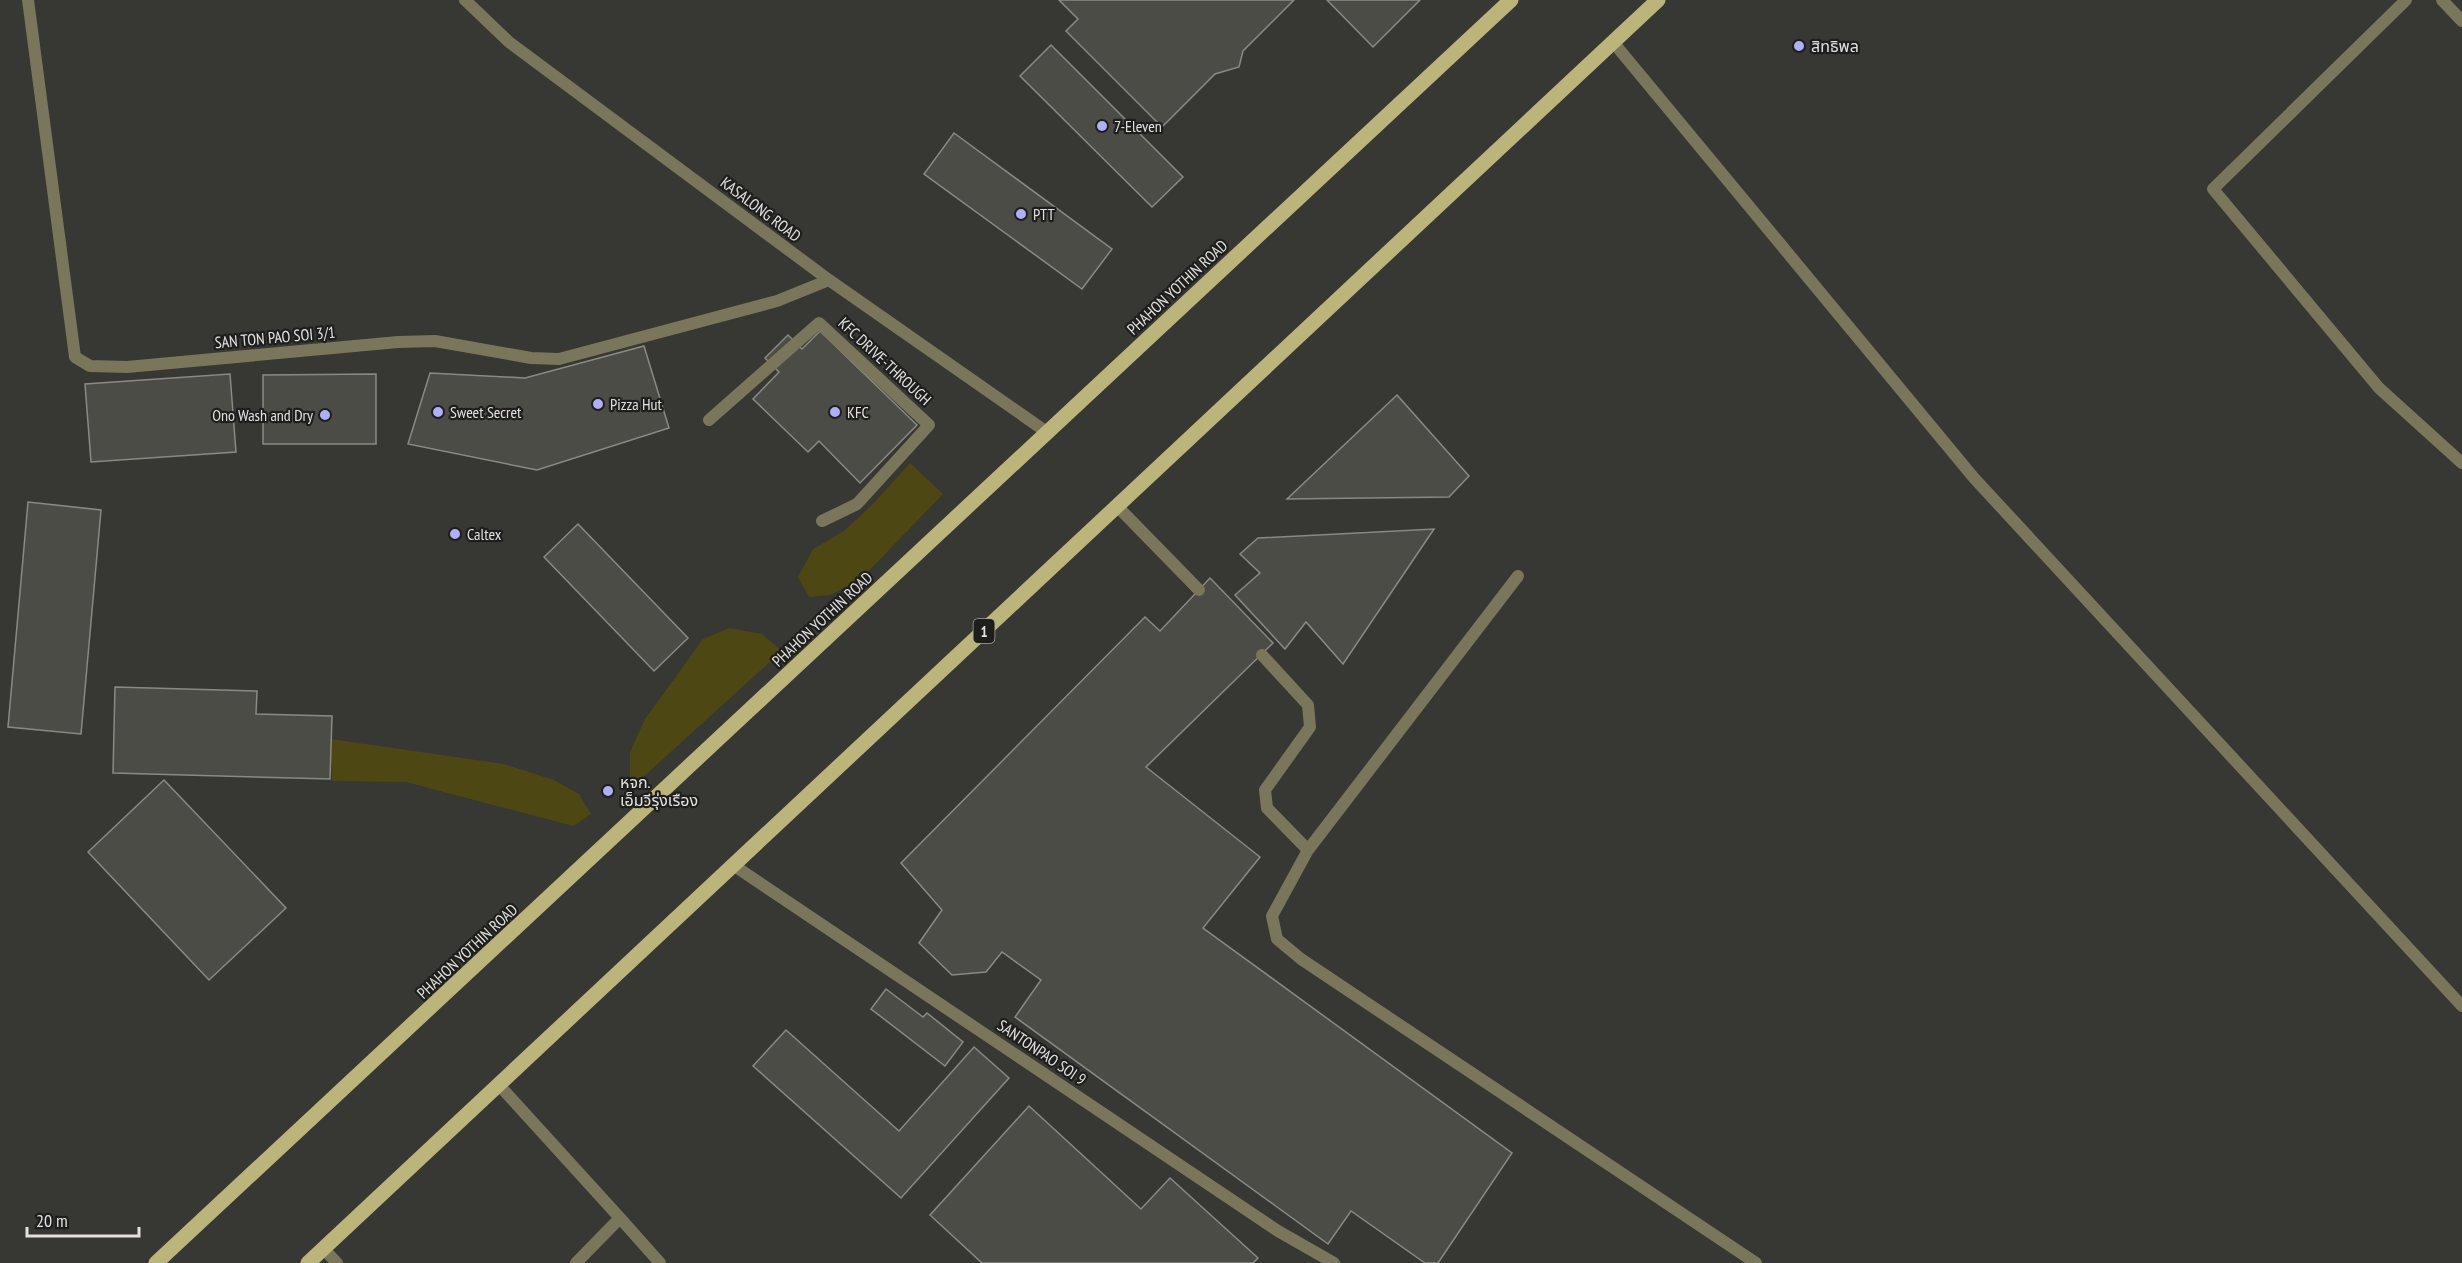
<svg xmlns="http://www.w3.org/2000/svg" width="2462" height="1263" font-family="'PT Sans Narrow','Noto Sans Thai',sans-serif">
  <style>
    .green { fill: #4d4714 }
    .building { fill: #4c4c47; stroke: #8a8a85; stroke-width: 1.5 }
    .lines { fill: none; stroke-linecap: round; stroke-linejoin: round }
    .service { stroke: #79765b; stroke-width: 12 }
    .minor { stroke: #79765b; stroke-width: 12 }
    .tertiary { stroke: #79765b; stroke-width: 12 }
    .primary { stroke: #bbb47b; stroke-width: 15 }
    .poi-dot { fill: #adaffb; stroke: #1e1e1c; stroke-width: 2 }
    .labels { text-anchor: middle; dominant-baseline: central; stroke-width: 4.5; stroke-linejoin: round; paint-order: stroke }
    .shield { fill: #1e1e1c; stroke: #a8a7a5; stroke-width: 1.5 }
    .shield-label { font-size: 15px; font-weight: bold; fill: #e3e2e0 }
    .poi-label { font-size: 16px; fill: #e3e2e0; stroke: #1e1e1c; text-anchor: start }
    .street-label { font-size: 16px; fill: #e3e2e0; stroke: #1e1e1c }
  </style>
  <rect width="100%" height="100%" fill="#373733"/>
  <path class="green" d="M 910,463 L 943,494 L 860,580 L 830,595 L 809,597 L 798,577 L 813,549 L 844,531 L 872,505 Z
    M 729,628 L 762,634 L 782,651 L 630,789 L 630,752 L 645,719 L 703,639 Z
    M 331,739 L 504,764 L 554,780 L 579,794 L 591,814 L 573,826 L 406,782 L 332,781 Z"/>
  <path class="building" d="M 1059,0 L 1294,0 L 1243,51 L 1239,67 L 1215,74 L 1162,127 L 1066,31 L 1078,19 Z
    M 1327,0 L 1420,0 L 1373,47 Z
    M 1051,45 L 1183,177 L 1152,207 L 1020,76 Z
    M 954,133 L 1112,249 L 1082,289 L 924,174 Z
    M 820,331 L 917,425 L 860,483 L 819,441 L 808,452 L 753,399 L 779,372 L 765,358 L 788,335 L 802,349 Z
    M 644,346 L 669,428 L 537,470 L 408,444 L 430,373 L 525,378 Z
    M 230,374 L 236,452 L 91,462 L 85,384 Z
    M 376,374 L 376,444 L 263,444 L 263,375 Z
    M 1397,395 L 1469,476 L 1449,497 L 1287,499 Z
    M 28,502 L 101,510 L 81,734 L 8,727 Z
    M 578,524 L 688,638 L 654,671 L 544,557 Z
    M 1434,529 L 1343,664 L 1306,622 L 1285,649 L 1235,595 L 1260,573 L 1240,554 L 1258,538 Z
    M 1210,578 L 1273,643 L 1146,767 L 1260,857 L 1203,928 L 1512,1153 L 1438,1263 L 1425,1263 L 1351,1211 L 1328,1244 L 1015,1017 L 1041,980 L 1002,952 L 986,972 L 952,975 L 919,943 L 942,910 L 901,863 L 1145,617 L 1160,631 Z
    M 115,687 L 257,691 L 256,714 L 332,716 L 330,779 L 113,773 Z
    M 164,780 L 286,908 L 209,980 L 88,852 Z
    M 886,989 L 923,1017 L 927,1013 L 963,1042 L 945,1066 L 871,1009 Z
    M 786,1030 L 899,1131 L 974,1047 L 1009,1078 L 901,1198 L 753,1066 Z
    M 1029,1106 L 1141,1209 L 1170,1178 L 1258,1258 L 1253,1263 L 982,1263 L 930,1215 Z"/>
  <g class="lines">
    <path class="service" d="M 709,420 L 819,323 L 929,425 L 857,504 L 822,521
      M 1117,506 L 1199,590
      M 1262,655 L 1308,705 L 1310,727 L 1265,790 L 1267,808 L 1308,850 L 1272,916 L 1277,939 L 1301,959 L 1756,1263
      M 1308,850 L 1518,576
      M 499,1085 L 620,1218 L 576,1263
      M 620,1218 L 660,1263
      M 324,1249 L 337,1263"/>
    <path class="minor" d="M 28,0 L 75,357 L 90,366 L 127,367 L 398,342 L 435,341 L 531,358 L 559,359 L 777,301 L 829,280
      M 2406,0 L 2213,189 L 2379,388 L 2462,463
      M 2442,0 L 2462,21
      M 1613,42 L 1974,478 L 2462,1006
      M 733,865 L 1278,1231 L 1334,1263"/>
    <path class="tertiary" d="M 465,0 L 509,42 L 829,280 L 1048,433"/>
    <path class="primary" d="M 156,1263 L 1511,0
      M 308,1263 L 1658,0"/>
  </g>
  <g class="poi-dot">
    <circle cx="1799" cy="46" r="6"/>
    <circle cx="1102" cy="126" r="6"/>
    <circle cx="1021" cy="214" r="6"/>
    <circle cx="598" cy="404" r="6"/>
    <circle cx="438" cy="412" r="6"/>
    <circle cx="835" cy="412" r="6"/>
    <circle cx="325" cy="415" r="6"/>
    <circle cx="455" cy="534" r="6"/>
    <circle cx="608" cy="791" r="6"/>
  </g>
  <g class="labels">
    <rect class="shield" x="973.5" y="619" width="21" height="24" rx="4.5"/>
    <g class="shield-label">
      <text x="984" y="631">1</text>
    </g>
    <g class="poi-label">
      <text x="1811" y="46">สิทธิพล</text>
      <text x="1114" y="126">7-Eleven</text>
      <text x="1033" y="214">PTT</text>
      <text x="610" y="404">Pizza Hut</text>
      <text x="450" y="412">Sweet Secret</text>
      <text x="847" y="412">KFC</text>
      <text x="313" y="415" text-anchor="end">Ono Wash and Dry</text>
      <text x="467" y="534">Caltex</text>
      <text x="620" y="782">หจก.<tspan x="620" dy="18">เอ็มวีรุ่งเรือง</tspan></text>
    </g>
    <g class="street-label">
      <text transform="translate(761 209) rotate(37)">KASALONG ROAD</text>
      <text transform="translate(1177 287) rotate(-43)">PHAHON YOTHIN ROAD</text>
      <text transform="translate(275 337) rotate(-5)">SAN TON PAO SOI 3/1</text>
      <text transform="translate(885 361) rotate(43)">KFC DRIVE-THROUGH</text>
      <text transform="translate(822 619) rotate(-43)">PHAHON YOTHIN ROAD</text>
      <text transform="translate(467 951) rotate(-43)">PHAHON YOTHIN ROAD</text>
      <text transform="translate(1042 1052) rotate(34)">SANTONPAO SOI 9</text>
    </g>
  </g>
  <path d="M27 1227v9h112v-9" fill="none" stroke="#e3e2e0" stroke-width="3"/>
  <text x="36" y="1227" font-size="18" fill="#e3e2e0" stroke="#1e1e1c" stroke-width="4.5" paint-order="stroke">20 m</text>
</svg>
